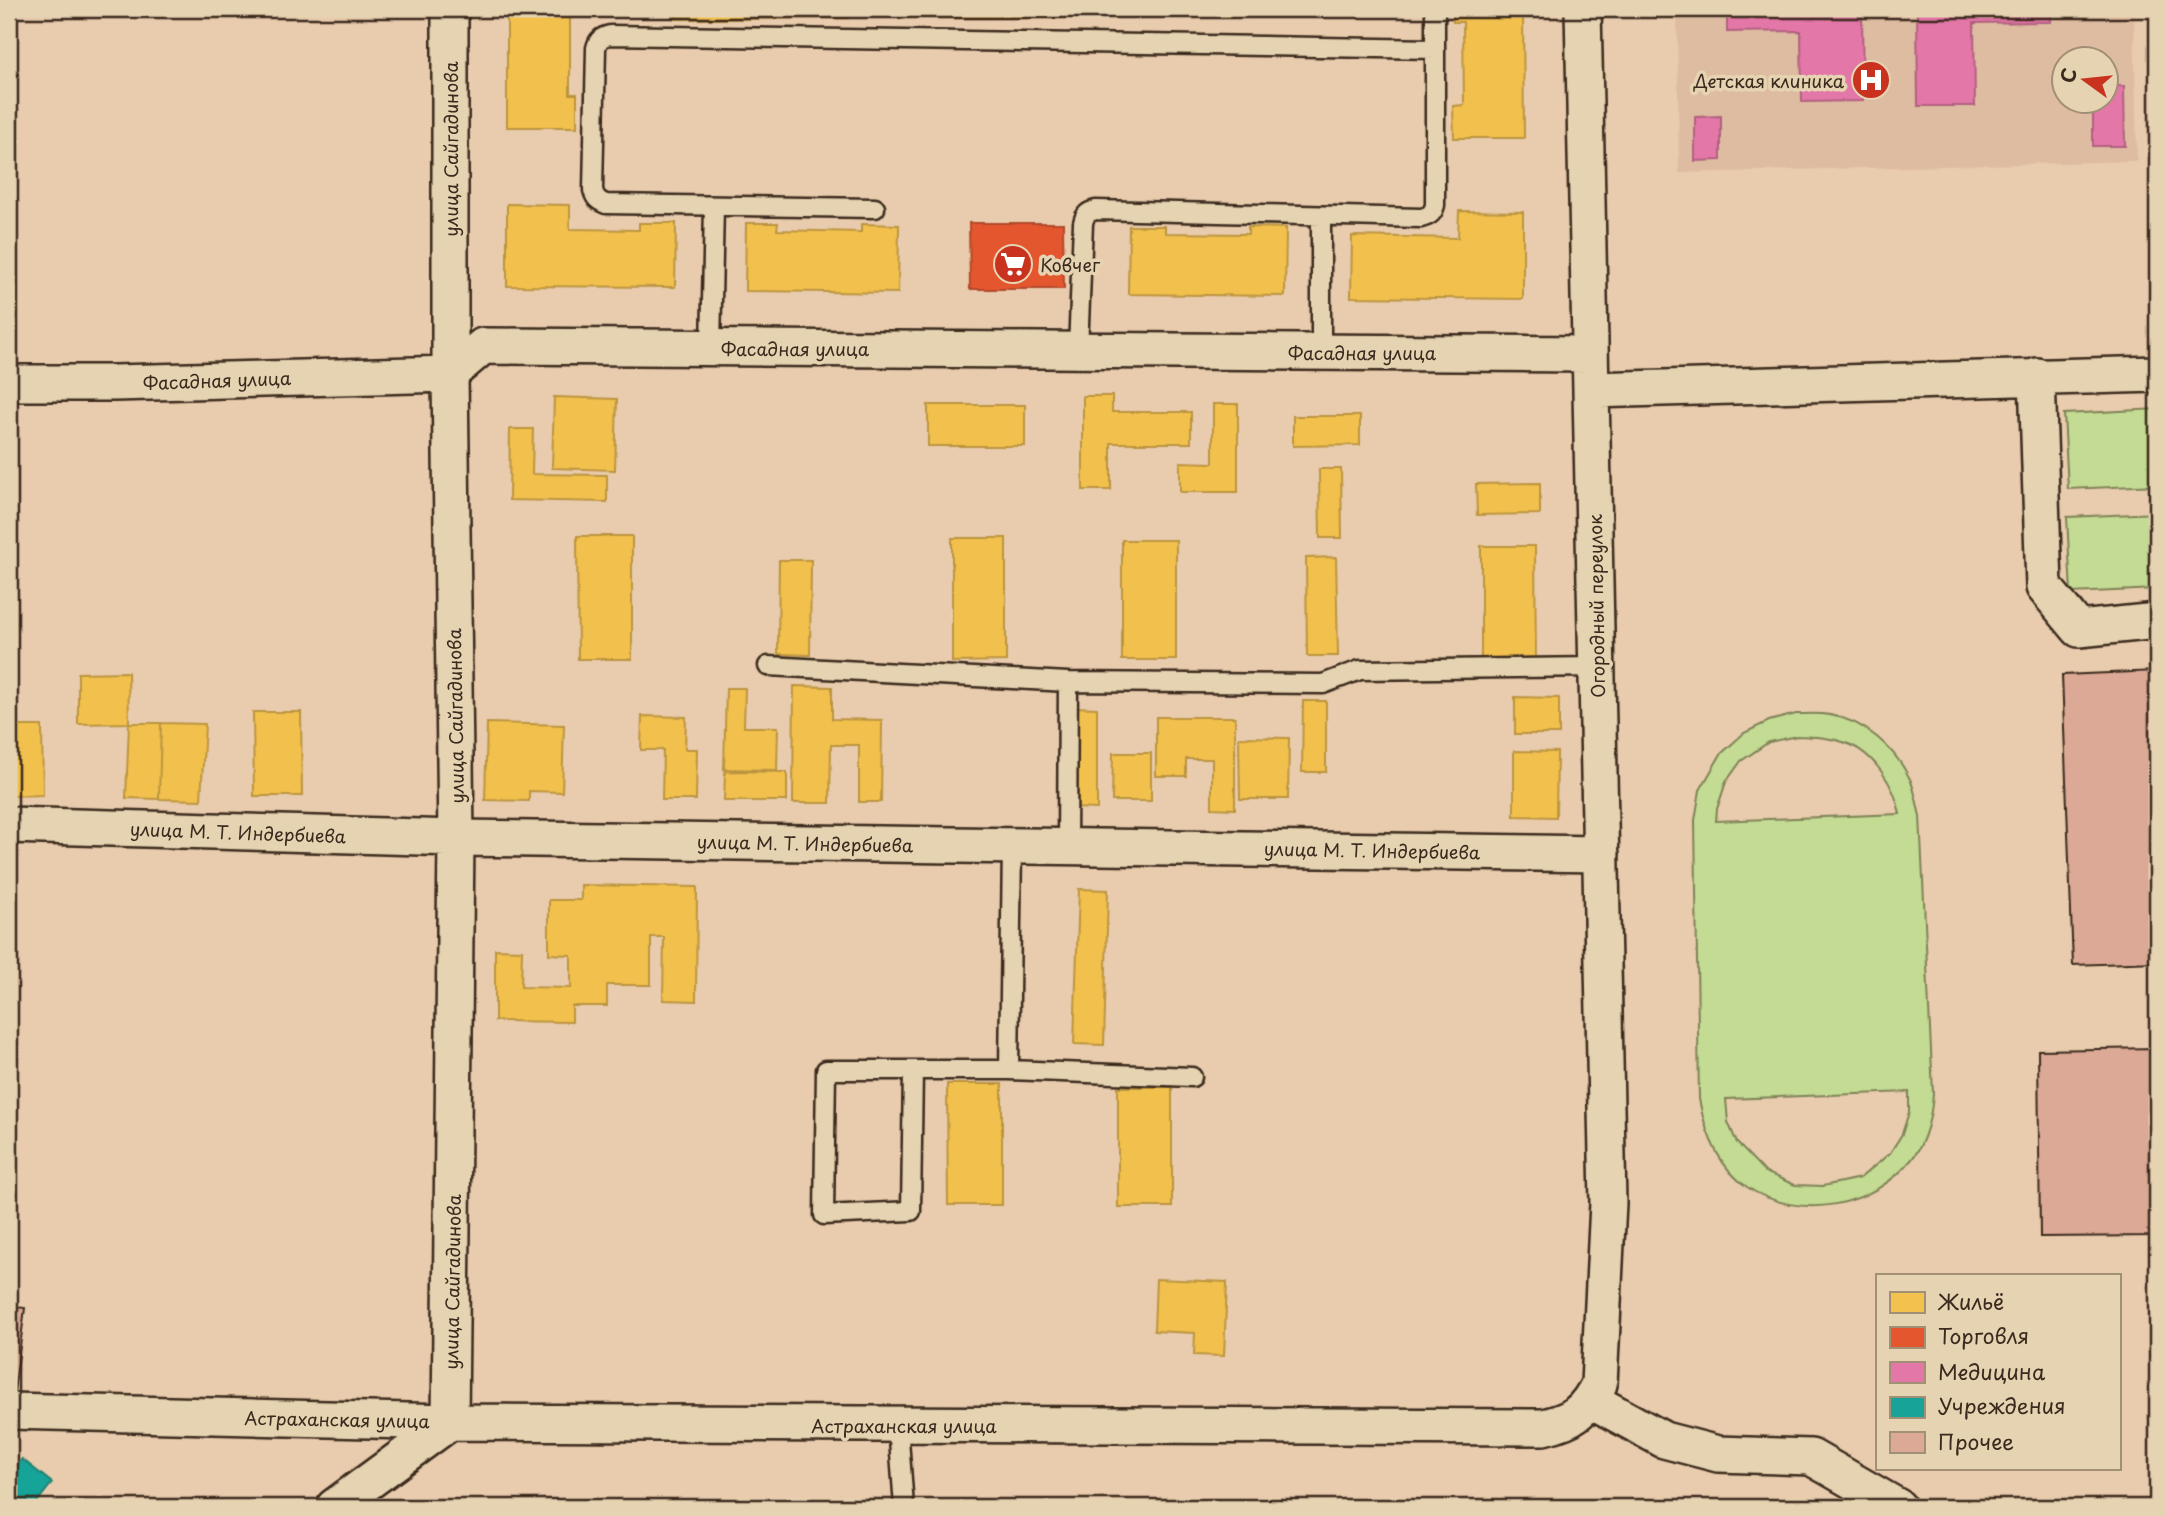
<svg xmlns="http://www.w3.org/2000/svg" width="2166" height="1516" font-family="'Playpen Sans',sans-serif">
  <style>
    .built { fill: #debca1; fill-rule: evenodd }
    .park { fill: #c3db92; stroke: #7f8258; stroke-width: 2; fill-rule: evenodd }
    .homes { fill: #f2c14e; stroke: #bb9440; stroke-width: 2 }
    .shops { fill: #e4572e; stroke: #b14a29; stroke-width: 2 }
    .health { fill: #e377a8; stroke: #b1607f; stroke-width: 2 }
    .public { fill: #17a398; stroke: #227f73; stroke-width: 2 }
    .building { fill: #dba995; stroke: #3b2a1e; stroke-width: 2 }
    .lines { fill: none; stroke-linecap: round; stroke-linejoin: round }
    .lane-casing { stroke: #3b2a1e; stroke-width: 23 }
    .street-casing { stroke: #3b2a1e; stroke-width: 40 }
    .lane { stroke: #e5d3b1; stroke-width: 18 }
    .street { stroke: #e5d3b1; stroke-width: 35 }
    .labels { text-anchor: middle; dominant-baseline: central; stroke-width: 7; stroke-linejoin: round; paint-order: stroke }
    .poi-label { font-size: 18px; fill: #3b2a1e; stroke: #e5d3b1; text-anchor: end }
    .street-label { font-size: 18px; fill: #3b2a1e; stroke: #e5d3b1 }
  </style>
  <rect width="100%" height="100%" fill="#e9ccad"/>
  <filter id="ink" filterUnits="userSpaceOnUse"><feTurbulence type="fractalNoise" baseFrequency=".0143" numOctaves="2"/><feDisplacementMap in="SourceGraphic" scale="14" xChannelSelector="R" yChannelSelector="G"/><feConvolveMatrix kernelMatrix="1 2 1 2 8 2 1 2 1" color-interpolation-filters="sRGB"/></filter>
  <g filter="url(#ink)">
    <path class="built" d="M 1677,9 L 2134,9 L 2137,161 L 1679,173 ZM 2064,60 L 2106,60 L 2106,102 L 2064,102 Z"/>
    <path class="park" d="M 2157,409 L 2157,485 L 2068,489 L 2064,414 Z
      M 2157,513 L 2157,589 L 2071,593 L 2067,517 Z
      M 1796,714 C 1807,714 1819,713 1830,715 C 1865,721 1894,747 1910,779 C 1915,790 1917,804 1920,816 L 1933,1093 C 1932,1113 1926,1142 1912,1159 C 1874,1207 1800,1222 1747,1187 C 1718,1167 1705,1132 1699,1099 L 1695,820 L 1700,790 L 1721,754 L 1744,733 L 1769,721 ZM 1797,736 C 1814,737 1830,737 1846,743 C 1874,753 1895,786 1900,814 L 1716,821 L 1717,809 L 1726,782 L 1741,761 L 1769,742 ZM 1909,1092 L 1909,1112 L 1902,1134 L 1890,1153 L 1860,1178 L 1823,1186 L 1795,1185 L 1765,1172 L 1737,1143 L 1728,1122 L 1726,1099 Z"/>
    <path class="homes" d="M 507,9 L 577,9 L 577,11 L 570,11 L 570,94 L 577,94 L 577,127 L 507,127 Z
      M 676,9 L 848,9 L 848,18 L 676,19 Z
      M 932,9 L 1104,9 L 1104,17 L 932,18 Z
      M 1181,9 L 1352,9 L 1352,15 L 1181,16 Z
      M 1453,9 L 1523,9 L 1524,138 L 1454,138 L 1453,106 L 1464,105 L 1463,22 L 1453,22 Z
      M 507,204 L 570,205 L 570,229 L 639,230 L 639,223 L 676,223 L 675,287 L 507,286 Z
      M 1459,211 L 1523,212 L 1523,299 L 1351,297 L 1352,236 L 1458,238 Z
      M 746,223 L 778,223 L 777,230 L 861,232 L 861,224 L 899,225 L 898,293 L 745,291 Z
      M 1129,226 L 1165,226 L 1165,233 L 1248,234 L 1248,227 L 1286,228 L 1285,296 L 1128,294 Z
      M 1083,396 L 1112,396 L 1112,412 L 1191,412 L 1191,443 L 1111,443 L 1111,490 L 1083,490 Z
      M 554,397 L 617,399 L 615,470 L 552,468 Z
      M 1213,404 L 1238,404 L 1238,492 L 1180,492 L 1180,462 L 1213,463 Z
      M 928,405 L 1025,405 L 1025,446 L 928,446 Z
      M 1293,416 L 1360,416 L 1360,445 L 1293,446 Z
      M 510,429 L 533,429 L 532,474 L 607,475 L 607,502 L 509,500 Z
      M 1319,469 L 1341,469 L 1342,538 L 1320,538 Z
      M 1540,483 L 1540,514 L 1477,515 L 1476,484 Z
      M 577,536 L 632,536 L 632,659 L 578,659 Z
      M 952,538 L 1006,538 L 1006,661 L 952,662 Z
      M 1122,540 L 1176,540 L 1176,660 L 1122,660 Z
      M 1481,546 L 1535,546 L 1536,666 L 1481,667 Z
      M 1336,557 L 1338,656 L 1307,656 L 1306,558 Z
      M 779,560 L 811,560 L 810,655 L 778,654 Z
      M 128,672 L 129,723 L 78,724 L 78,673 Z
      M 794,686 L 832,687 L 832,719 L 882,720 L 881,802 L 859,802 L 859,745 L 831,745 L 830,803 L 793,803 Z
      M 726,688 L 745,688 L 744,727 L 778,727 L 777,770 L 724,769 Z
      M 1515,697 L 1559,698 L 1559,734 L 1515,734 Z
      M 1303,701 L 1326,701 L 1326,772 L 1302,772 Z
      M 1074,707 L 1097,708 L 1097,809 L 1074,808 Z
      M 253,712 L 301,712 L 302,796 L 254,796 Z
      M 642,716 L 686,717 L 685,749 L 697,749 L 696,800 L 662,800 L 663,750 L 641,750 Z
      M 1156,717 L 1235,717 L 1235,809 L 1212,808 L 1212,759 L 1186,759 L 1186,776 L 1156,776 Z
      M 129,723 L 161,723 L 159,799 L 126,798 Z
      M 161,723 L 205,724 L 201,800 L 159,799 Z
      M 487,723 L 564,725 L 562,792 L 529,791 L 529,801 L 485,800 Z
      M 9,726 L 42,726 L 43,795 L 9,796 Z
      M 1239,737 L 1289,738 L 1288,799 L 1240,799 Z
      M 1514,751 L 1557,752 L 1556,817 L 1514,816 Z
      M 1113,753 L 1151,753 L 1151,801 L 1112,801 Z
      M 725,771 L 787,772 L 787,801 L 724,801 Z
      M 581,885 L 697,887 L 696,1001 L 663,1000 L 664,937 L 651,937 L 651,985 L 607,985 L 607,1006 L 572,1006 L 572,1022 L 495,1021 L 495,949 L 522,950 L 521,987 L 571,988 L 571,955 L 549,954 L 549,900 L 581,900 Z
      M 1079,889 L 1108,890 L 1104,1045 L 1074,1044 Z
      M 947,1084 L 1002,1084 L 1002,1205 L 948,1205 Z
      M 1118,1087 L 1172,1087 L 1172,1207 L 1118,1207 Z
      M 1156,1279 L 1227,1282 L 1224,1356 L 1194,1355 L 1195,1333 L 1154,1331 Z"/>
    <path class="shops" d="M 969,223 L 1063,223 L 1064,289 L 970,289 Z"/>
    <path class="health" d="M 1727,9 L 1862,9 L 1863,101 L 1802,102 L 1801,31 L 1727,32 Z
      M 1917,9 L 2051,9 L 2051,22 L 1974,23 L 1975,106 L 1918,106 Z
      M 2106,86 L 2124,86 L 2125,146 L 2093,146 L 2093,102 L 2106,102 Z
      M 1721,116 L 1721,160 L 1695,161 L 1695,117 Z"/>
    <path class="public" d="M 22,1459 L 52,1483 L 33,1507 L 26,1507 L 9,1494 L 9,1475 Z"/>
    <path class="building" d="M 2157,671 L 2157,962 L 2073,965 L 2062,675 Z
      M 2157,1048 L 2157,1236 L 2040,1237 L 2038,1050 Z
      M 9,1306 L 25,1308 L 12,1408 L 9,1407 Z"/>
    <g class="lines">
      <defs>
        <path id="lane" d="M 875,208 L 606,204 C 598,201 595,198 593,190 L 596,48 C 598,40 601,37 610,35 L 1435,49
          M 711,348 L 714,206
          M 1078,350 L 1083,223 C 1085,214 1088,212 1096,210 L 1421,218 C 1430,216 1433,213 1435,205 L 1435,9
          M 1321,352 L 1321,216
          M 768,666 L 1068,682 L 1323,684 L 1360,670 L 1598,667
          M 1012,846 L 1009,1070 L 1192,1077
          M 1067,846 L 1068,682
          M 913,1070 L 911,1211 L 824,1215 L 826,1070 L 1009,1070
          M 898,1426 L 904,1507"/>
        <path id="street" d="M 2037,376 L 2044,587 L 2079,629 L 2157,621
          M 9,383 L 114,383 L 450,374 L 483,346 L 1590,354
          M 1591,390 L 2157,374
          M 9,825 L 456,838 L 1601,854
          M 1591,1400 L 1664,1440 L 1718,1454 L 1811,1457 L 1898,1507
          M 9,1411 L 450,1422 L 1543,1427 C 1572,1421 1586,1411 1599,1384 L 1608,1203 L 1583,9
          M 334,1507 L 450,1422 L 456,838 L 450,374 L 450,9"/>
      </defs>
      <use href="#lane" class="lane-casing"/>
      <use href="#street" class="street-casing"/>
      <use href="#lane" class="lane"/>
      <use href="#street" class="street"/>
    </g>
  </g>
  <defs>
    <symbol id="hospital-disc" viewBox="-11 -11 22 22"><circle r="9.5" fill="#c8321e" stroke="#e5d3b1"/><path d="M-5-5h3v3.5h4V-5h3V5h-3V1.5h-4V5h-3Z" fill="#fff"/></symbol>
    <symbol id="supermarket-disc" viewBox="-11 -11 22 22"><circle r="9.5" fill="#c8321e" stroke="#e5d3b1"/><path d="M-6-5.5h2.5l.6 2H6L4.5 2H-2.5L-4.4-4H-6ZM-1.5 3.2a1.3 1.3 0 1 0 .1 0ZM3 3.2a1.3 1.3 0 1 0 .1 0Z" fill="#fff"/></symbol>
  </defs>
  <g fill-rule="evenodd">
    <use href="#hospital-disc" x="1849" y="58" width="44" height="44"/>
    <use href="#supermarket-disc" x="991" y="242" width="44" height="44"/>
  </g>
  <g class="labels">
    <g class="poi-label">
      <text x="1844" y="80">Детская клиника</text>
      <text x="1040" y="264" text-anchor="start">Ковчег</text>
    </g>
    <g class="street-label">
      <text transform="translate(450 149) rotate(-90)">улица Сайгадинова</text>
      <text x="795" y="348">Фасадная улица</text>
      <text x="1362" y="352">Фасадная улица</text>
      <text transform="translate(217 380) rotate(-2)">Фасадная улица</text>
      <text transform="translate(1596 606) rotate(-91)">Огородный переулок</text>
      <text transform="translate(455 716) rotate(-91)">улица Сайгадинова</text>
      <text transform="translate(238 832) rotate(2)">улица М. Т. Индербиева</text>
      <text transform="translate(805 843) rotate(1)">улица М. Т. Индербиева</text>
      <text transform="translate(1372 850) rotate(1)">улица М. Т. Индербиева</text>
      <text transform="translate(452 1282) rotate(-89)">улица Сайгадинова</text>
      <text transform="translate(337 1419) rotate(1)">Астраханская улица</text>
      <text x="904" y="1425">Астраханская улица</text>
    </g>
  </g>
  <rect width="2166" height="1516" fill="none" stroke="#e5d3b1" stroke-width="35"/>
  <rect x="18" y="18" width="2131" height="1481" fill="none" stroke="#3b2a1e" stroke-width="2.5" filter="url(#ink)"/>
  <rect x="1876" y="1274" width="245" height="196" fill="#e5d3b1" stroke="#a18f76" stroke-width="2"/>
  <rect x="1890" y="1292" width="35" height="21" fill="#f2c14e" stroke="#a18f76" stroke-width="2"/>
  <text x="1938" y="1310" font-size="21" fill="#3b2a1e">Жильё</text>
  <rect x="1890" y="1327" width="35" height="21" fill="#e4572e" stroke="#a18f76" stroke-width="2"/>
  <text x="1938" y="1344" font-size="21" fill="#3b2a1e">Торговля</text>
  <rect x="1890" y="1362" width="35" height="21" fill="#e377a8" stroke="#a18f76" stroke-width="2"/>
  <text x="1938" y="1380" font-size="21" fill="#3b2a1e">Медицина</text>
  <rect x="1890" y="1397" width="35" height="21" fill="#17a398" stroke="#a18f76" stroke-width="2"/>
  <text x="1938" y="1414" font-size="21" fill="#3b2a1e">Учреждения</text>
  <rect x="1890" y="1432" width="35" height="21" fill="#dba995" stroke="#a18f76" stroke-width="2"/>
  <text x="1938" y="1450" font-size="21" fill="#3b2a1e">Прочее</text>
  <g transform="translate(2085 80) rotate(285)"><circle r="33" fill="#e5d3b1" stroke="#a18f76" stroke-width="2"/>
  <path d="M0-5L12 26L0 18L-12 26Z" fill="#c8321e"/>
  <text y="-10" font-size="19" font-weight="bold" text-anchor="middle" fill="#3b2a1e">С</text>
  </g>
</svg>
